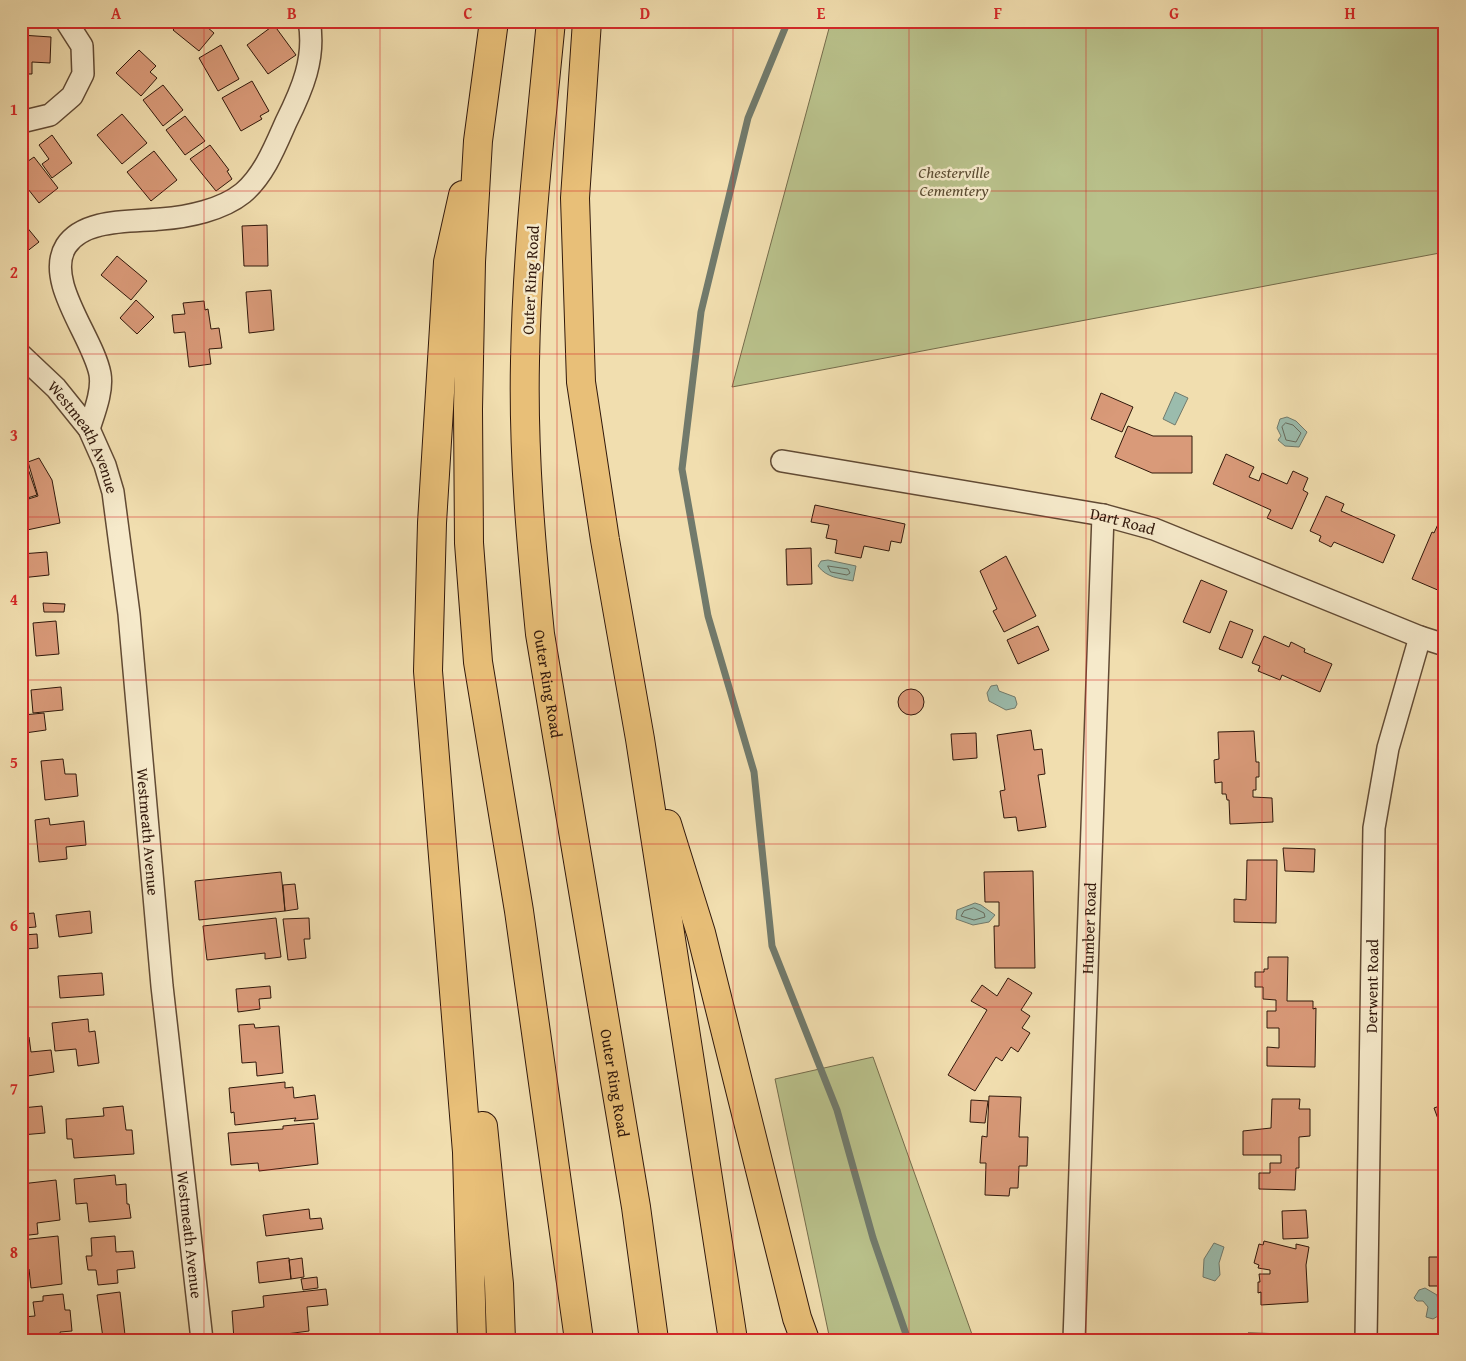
<svg xmlns="http://www.w3.org/2000/svg" width="1466" height="1361" font-family="'Gentium Book Plus',serif">
  <style>
    .green { fill: #b9c18b; stroke: #756c4b }
    .water { fill: #9bbcad; stroke: #717a6c }
    .lines { fill: none; stroke-linecap: round; stroke-linejoin: round }
    .shore { stroke: #666a5c; stroke-width: 1 }
    .stream { stroke: #717a6c; stroke-width: 7 }
    .building { fill: #d99a79; stroke: #31180b }
    .minor-casing { stroke: #614a34; stroke-width: 24 }
    .motorway-casing { stroke: #31180b; stroke-width: 30 }
    .minor { stroke: #f6eacb; stroke-width: 21 }
    .motorway { stroke: #e8bf78; stroke-width: 28 }
    .grid { fill: none; stroke: #d62828; stroke-width: 1; stroke-opacity: 0.55 }
    .labels { text-anchor: middle; dominant-baseline: central; stroke-width: 5; stroke-linejoin: round; paint-order: stroke }
    .park-label { font-size: 16px; font-style: italic; fill: #5a4b31; stroke: #f6eacb }
    .street-label { font-size: 16px; fill: #31180b; stroke: #f6eacb }
    .neatline { fill: none; stroke: #d62828; stroke-width: 2 }
    .grid-label { font-size: 16px; text-anchor: middle; font-weight: bold; fill: #d62828 }
  </style>
  <rect width="100%" height="100%" fill="#f1deaf"/>
  <filter id="stains"><feTurbulence type="fractalNoise" baseFrequency=".004" numOctaves="4"/><feColorMatrix values="0 0 0 0 .2 0 0 0 0 .09 0 0 0 0 .02 0 0 0 .5 -.17"/></filter>
  <radialGradient id="worn" r=".72"><stop offset=".6" stop-color="#630" stop-opacity="0"/><stop offset="1" stop-color="#630" stop-opacity=".3"/></radialGradient>
  <path class="green" d="M 831,21 L 1445,21 L 1445,252 L 732,387 Z
    M 873,1057 L 974,1340 L 830,1340 L 775,1079 Z"/>
  <path class="water" d="M 1175,392 L 1188,398 L 1175,425 L 1163,419 Z
    M 1287,417 L 1296,421 L 1307,432 L 1299,447 L 1285,446 L 1278,440 L 1281,436 L 1277,428 L 1280,419 Z
    M 828,560 L 856,566 L 853,581 C 839,578 827,578 818,566 L 821,561 Z
    M 997,685 L 999,691 L 1015,697 L 1017,704 L 1015,708 L 1006,710 L 989,701 L 987,693 L 991,686 Z
    M 975,903 L 981,905 L 995,915 L 989,922 L 973,925 L 956,919 L 957,910 Z
    M 1214,1243 L 1224,1247 L 1219,1263 L 1220,1275 L 1215,1281 L 1203,1277 L 1204,1259 Z
    M 1425,1288 L 1437,1295 L 1440,1311 L 1438,1316 L 1433,1319 L 1426,1317 L 1428,1307 L 1423,1301 L 1417,1301 L 1414,1298 L 1419,1290 Z"/>
  <g class="lines">
    <path class="shore" d="M 1286,423 L 1293,425 L 1301,433 L 1296,442 L 1286,440 L 1282,427 Z
      M 828,566 L 848,569 L 850,573 L 847,575 L 831,572 Z
      M 974,908 L 984,913 L 985,917 L 974,920 L 961,916 L 964,911 Z"/>
    <path class="stream" d="M 788,21 L 748,118 L 701,312 L 682,469 L 708,616 L 754,772 L 772,946 L 837,1110 L 873,1238 L 908,1340"/>
  </g>
  <path class="building" d="M 157,21 L 169,21 L 167,26 Z
    M 181,21 L 200,21 L 214,33 L 199,51 L 173,30 Z
    M 274,25 L 296,55 L 268,74 L 247,45 Z
    M 21,35 L 51,37 L 50,63 L 32,62 L 32,74 L 21,74 Z
    M 221,45 L 239,79 L 218,91 L 199,58 Z
    M 139,50 L 156,66 L 150,72 L 157,78 L 141,96 L 116,73 Z
    M 252,81 L 269,111 L 260,116 L 262,119 L 241,131 L 222,98 Z
    M 163,85 L 183,110 L 163,126 L 143,100 Z
    M 122,114 L 147,143 L 122,164 L 97,135 Z
    M 185,116 L 205,141 L 185,155 L 166,130 Z
    M 52,135 L 72,163 L 52,178 L 42,164 L 49,159 L 39,145 Z
    M 210,145 L 229,170 L 227,171 L 232,179 L 216,191 L 190,159 Z
    M 154,151 L 177,180 L 151,201 L 127,172 Z
    M 34,157 L 58,188 L 39,203 L 21,180 L 21,166 Z
    M 21,220 L 39,242 L 21,256 Z
    M 267,225 L 268,266 L 244,266 L 242,226 Z
    M 117,256 L 147,281 L 131,300 L 101,275 Z
    M 271,290 L 274,330 L 249,333 L 246,292 Z
    M 136,300 L 154,317 L 137,334 L 120,318 Z
    M 204,301 L 205,310 L 208,309 L 211,329 L 219,328 L 222,348 L 209,349 L 211,364 L 189,367 L 185,332 L 174,333 L 172,315 L 185,314 L 183,303 Z
    M 1101,393 L 1133,407 L 1122,432 L 1091,419 Z
    M 1128,426 L 1153,436 L 1192,436 L 1192,473 L 1152,473 L 1115,457 Z
    M 21,454 L 23,454 L 37,495 L 21,500 Z
    M 1226,454 L 1254,467 L 1249,477 L 1259,481 L 1262,473 L 1287,484 L 1293,471 L 1308,478 L 1303,490 L 1308,493 L 1292,529 L 1267,518 L 1271,510 L 1213,484 Z
    M 39,458 L 52,480 L 60,523 L 27,530 L 22,501 L 38,496 L 28,462 Z
    M 1326,496 L 1344,504 L 1341,511 L 1395,535 L 1383,563 L 1334,542 L 1331,547 L 1319,541 L 1321,536 L 1310,531 Z
    M 815,505 L 905,524 L 901,543 L 891,541 L 889,551 L 864,546 L 861,558 L 835,553 L 837,540 L 826,538 L 829,525 L 811,522 Z
    M 1439,522 L 1445,524 L 1445,588 L 1442,586 L 1440,591 L 1412,579 L 1432,532 L 1434,533 Z
    M 811,548 L 812,584 L 787,585 L 786,549 Z
    M 47,552 L 49,575 L 21,578 L 21,554 Z
    M 1006,556 L 1036,616 L 1004,632 L 993,611 L 997,609 L 980,571 Z
    M 1201,580 L 1227,591 L 1210,633 L 1183,622 Z
    M 43,603 L 65,604 L 64,612 L 44,612 Z
    M 56,621 L 59,654 L 36,656 L 33,623 Z
    M 1230,621 L 1253,630 L 1242,658 L 1219,649 Z
    M 1038,626 L 1049,650 L 1018,664 L 1007,640 Z
    M 1264,636 L 1289,647 L 1291,642 L 1305,649 L 1304,652 L 1332,664 L 1320,692 L 1282,675 L 1280,680 L 1258,671 L 1260,666 L 1252,663 Z
    M 61,687 L 63,710 L 33,713 L 31,690 Z
    M898 702a13 13 0 1 1 26 0a13 13 0 1 1-26 0Z
    M 44,713 L 46,730 L 25,733 L 23,715 Z
    M 1031,730 L 1034,750 L 1042,749 L 1045,774 L 1038,775 L 1046,827 L 1018,831 L 1016,817 L 1004,818 L 1000,791 L 1005,790 L 997,735 Z
    M 1254,731 L 1256,762 L 1259,762 L 1259,777 L 1256,777 L 1256,790 L 1253,790 L 1253,797 L 1272,798 L 1273,822 L 1230,824 L 1229,800 L 1227,800 L 1226,794 L 1222,794 L 1222,782 L 1215,783 L 1214,760 L 1219,759 L 1218,732 Z
    M 976,733 L 977,758 L 953,760 L 951,734 Z
    M 63,759 L 65,774 L 76,774 L 78,796 L 45,800 L 41,761 Z
    M 49,818 L 50,825 L 84,821 L 86,845 L 66,847 L 67,859 L 39,862 L 35,820 Z
    M 1283,848 L 1315,849 L 1314,872 L 1285,871 Z
    M 1247,860 L 1277,860 L 1276,923 L 1234,922 L 1234,899 L 1246,900 Z
    M 1033,871 L 1035,968 L 995,968 L 994,926 L 999,926 L 999,902 L 985,902 L 984,872 Z
    M 281,872 L 285,911 L 199,920 L 195,881 Z
    M 295,884 L 298,909 L 285,911 L 283,885 Z
    M 90,911 L 92,933 L 59,937 L 56,915 Z
    M 34,913 L 36,927 L 24,928 L 22,914 Z
    M 276,918 L 281,957 L 265,959 L 265,953 L 207,960 L 203,926 Z
    M 309,918 L 310,939 L 304,939 L 306,958 L 288,960 L 283,919 Z
    M 37,934 L 38,948 L 25,949 L 24,935 Z
    M 1268,957 L 1288,957 L 1287,1001 L 1313,1001 L 1313,1009 L 1316,1008 L 1315,1067 L 1267,1066 L 1267,1047 L 1279,1048 L 1279,1028 L 1267,1028 L 1267,1011 L 1276,1011 L 1276,1000 L 1263,999 L 1263,987 L 1255,987 L 1255,972 L 1264,972 L 1264,969 L 1268,969 Z
    M 102,973 L 104,995 L 60,998 L 58,976 Z
    M 1008,978 L 1032,993 L 1021,1010 L 1030,1016 L 1022,1028 L 1030,1033 L 1018,1052 L 1011,1047 L 1002,1061 L 996,1057 L 975,1091 L 948,1075 L 987,1010 L 971,1001 L 982,985 L 997,996 Z
    M 270,986 L 271,998 L 259,999 L 260,1009 L 238,1012 L 236,989 Z
    M 88,1019 L 89,1032 L 95,1031 L 99,1063 L 78,1066 L 76,1049 L 55,1051 L 52,1023 Z
    M 254,1024 L 255,1028 L 279,1026 L 283,1073 L 257,1076 L 256,1062 L 242,1063 L 239,1025 Z
    M 29,1037 L 31,1052 L 51,1050 L 54,1072 L 21,1077 L 21,1038 Z
    M 285,1082 L 285,1088 L 293,1087 L 294,1098 L 315,1095 L 318,1119 L 294,1121 L 296,1118 L 235,1125 L 234,1112 L 231,1113 L 229,1088 Z
    M 989,1096 L 1021,1097 L 1019,1137 L 1028,1137 L 1027,1166 L 1019,1166 L 1018,1188 L 1010,1188 L 1009,1196 L 985,1195 L 986,1163 L 980,1163 L 982,1136 L 987,1137 Z
    M 1272,1099 L 1300,1099 L 1299,1109 L 1310,1109 L 1310,1136 L 1299,1137 L 1299,1168 L 1296,1168 L 1295,1190 L 1259,1189 L 1259,1173 L 1270,1173 L 1270,1163 L 1281,1163 L 1281,1155 L 1243,1155 L 1243,1131 L 1271,1128 Z
    M 971,1100 L 988,1101 L 985,1123 L 970,1122 Z
    M 1445,1104 L 1445,1138 L 1434,1108 Z
    M 42,1106 L 45,1133 L 21,1135 L 22,1108 Z
    M 123,1106 L 126,1130 L 132,1130 L 134,1154 L 74,1158 L 72,1139 L 67,1139 L 66,1119 L 104,1116 L 103,1108 Z
    M 314,1123 L 318,1164 L 259,1171 L 258,1163 L 231,1165 L 228,1133 L 283,1129 L 283,1126 Z
    M 1445,1138 L 1445,1154 L 1440,1139 Z
    M 115,1175 L 116,1185 L 126,1184 L 127,1204 L 129,1204 L 131,1218 L 89,1222 L 87,1203 L 76,1204 L 74,1179 Z
    M 56,1180 L 60,1220 L 37,1223 L 38,1234 L 21,1236 L 21,1184 Z
    M 309,1209 L 310,1219 L 321,1218 L 323,1229 L 266,1236 L 263,1215 Z
    M 1306,1210 L 1308,1238 L 1283,1239 L 1282,1211 Z
    M 1441,1221 L 1445,1221 L 1445,1247 L 1441,1247 Z
    M 58,1236 L 62,1284 L 31,1288 L 29,1269 L 21,1270 L 21,1240 Z
    M 115,1236 L 116,1252 L 133,1251 L 135,1268 L 117,1270 L 118,1283 L 98,1285 L 96,1270 L 88,1270 L 86,1256 L 92,1256 L 91,1238 Z
    M 1264,1241 L 1296,1249 L 1296,1244 L 1309,1247 L 1306,1265 L 1308,1302 L 1261,1305 L 1261,1292 L 1258,1293 L 1258,1282 L 1260,1282 L 1259,1274 L 1270,1274 L 1270,1270 L 1258,1268 L 1259,1265 L 1254,1263 L 1259,1244 L 1263,1245 Z
    M 1429,1257 L 1445,1257 L 1445,1286 L 1429,1286 Z
    M 289,1258 L 291,1279 L 259,1283 L 257,1262 Z
    M 302,1258 L 304,1277 L 291,1279 L 289,1260 Z
    M 317,1277 L 318,1288 L 303,1290 L 301,1279 Z
    M 326,1289 L 328,1305 L 307,1307 L 309,1331 L 286,1334 L 286,1340 L 234,1340 L 232,1311 L 264,1307 L 263,1296 Z
    M 120,1292 L 125,1335 L 103,1338 L 97,1295 Z
    M 63,1294 L 65,1310 L 70,1310 L 72,1331 L 60,1332 L 61,1339 L 58,1340 L 37,1340 L 36,1334 L 25,1335 L 23,1317 L 35,1316 L 33,1302 L 43,1301 L 43,1296 Z
    M 1248,1333 L 1291,1334 L 1291,1340 L 1248,1340 Z"/>
  <g class="lines">
    <defs>
      <g id="minor">
        <path d="M 21,122 L 50,115 L 72,96 L 83,74 L 82,46 L 66,21"/>
        <path id="s1" d="M 21,355 L 56,388 L 89,429 L 105,465 L 113,492 L 129,614 L 162,986 L 202,1340"/>
        <path d="M 89,429 C 94,413 103,391 100,374 C 93,337 44,281 66,246 C 84,218 133,222 161,219 C 188,217 222,210 243,193 C 264,175 275,147 286,122 C 302,90 316,58 309,21"/>
        <path id="s2" d="M 782,461 L 1103,515 L 1154,529 L 1420,637 L 1445,645"/>
        <path id="s3" d="M 1074,1340 L 1103,515"/>
        <path id="s4" d="M 1366,1340 L 1374,828 L 1388,748 L 1420,637"/>
      </g>
      <g id="motorway">
        <path d="M 494,21 L 478,141 L 471,262 L 468,409 L 469,543 L 478,662 L 519,911 L 579,1340"/>
        <path id="s5" d="M 551,21 C 540,134 527,248 525,361 C 523,452 531,544 540,634 L 636,1207 L 654,1340"/>
        <path d="M 587,21 L 575,198 L 581,382 L 605,540 L 640,739 L 733,1340"/>
        <path d="M 463,195 L 448,262 L 432,523 L 428,671 L 467,1152 L 472,1340"/>
        <path d="M 667,824 L 701,933 L 797,1318 L 805,1340"/>
        <path d="M 483,1126 L 499,1284 L 501,1340"/>
      </g>
    </defs>
    <use href="#minor" class="minor-casing"/>
    <use href="#motorway" class="motorway-casing"/>
    <use href="#minor" class="minor"/>
    <use href="#motorway" class="motorway"/>
  </g>
  <path class="grid" d="M 204,21 L 204,1340M 380,21 L 380,1340M 557,21 L 557,1340M 733,21 L 733,1340M 909,21 L 909,1340M 1086,21 L 1086,1340M 1262,21 L 1262,1340M 21,191 L 1445,191M 21,354 L 1445,354M 21,517 L 1445,517M 21,680 L 1445,680M 21,844 L 1445,844M 21,1007 L 1445,1007M 21,1170 L 1445,1170"/>
  <g class="labels">
    <g class="park-label">
      <text x="954" y="172">Chesterville<tspan x="954" dy="18">Cememtery</tspan></text>
    </g>
    <g class="street-label">
      <text transform="translate(530 280) rotate(-87)">Outer Ring Road</text>
      <text stroke="none"><textPath href="#s1" startOffset="105">Westmeath Avenue</textPath></text>
      <text stroke="none"><textPath href="#s2" startOffset="346">Dart Road</textPath></text>
      <text stroke="none"><textPath href="#s5" startOffset="665">Outer Ring Road</textPath></text>
      <text stroke="none"><textPath href="#s1" startOffset="510">Westmeath Avenue</textPath></text>
      <text stroke="none"><textPath href="#s3" startOffset="412">Humber Road</textPath></text>
      <text stroke="none"><textPath href="#s4" startOffset="354">Derwent Road</textPath></text>
      <text stroke="none"><textPath href="#s5" startOffset="1070">Outer Ring Road</textPath></text>
      <text stroke="none"><textPath href="#s1" startOffset="915">Westmeath Avenue</textPath></text>
    </g>
  </g>
  <rect width="1466" height="1361" fill="none" stroke="#f1deaf" stroke-width="55"/>
  <rect x="28" y="28" width="1410" height="1306" class="neatline"/>
  <g class="grid-label">
    <text x="116" y="19">A</text>
    <text x="292" y="19">B</text>
    <text x="468" y="19">C</text>
    <text x="645" y="19">D</text>
    <text x="821" y="19">E</text>
    <text x="998" y="19">F</text>
    <text x="1174" y="19">G</text>
    <text x="1350" y="19">H</text>
    <text x="14" y="115">1</text>
    <text x="14" y="278">2</text>
    <text x="14" y="441">3</text>
    <text x="14" y="605">4</text>
    <text x="14" y="768">5</text>
    <text x="14" y="931">6</text>
    <text x="14" y="1094">7</text>
    <text x="14" y="1258">8</text>
  </g>
  <rect width="100%" height="100%" filter="url(#stains)"/>
  <rect width="100%" height="100%" fill="url(#worn)"/>
</svg>
